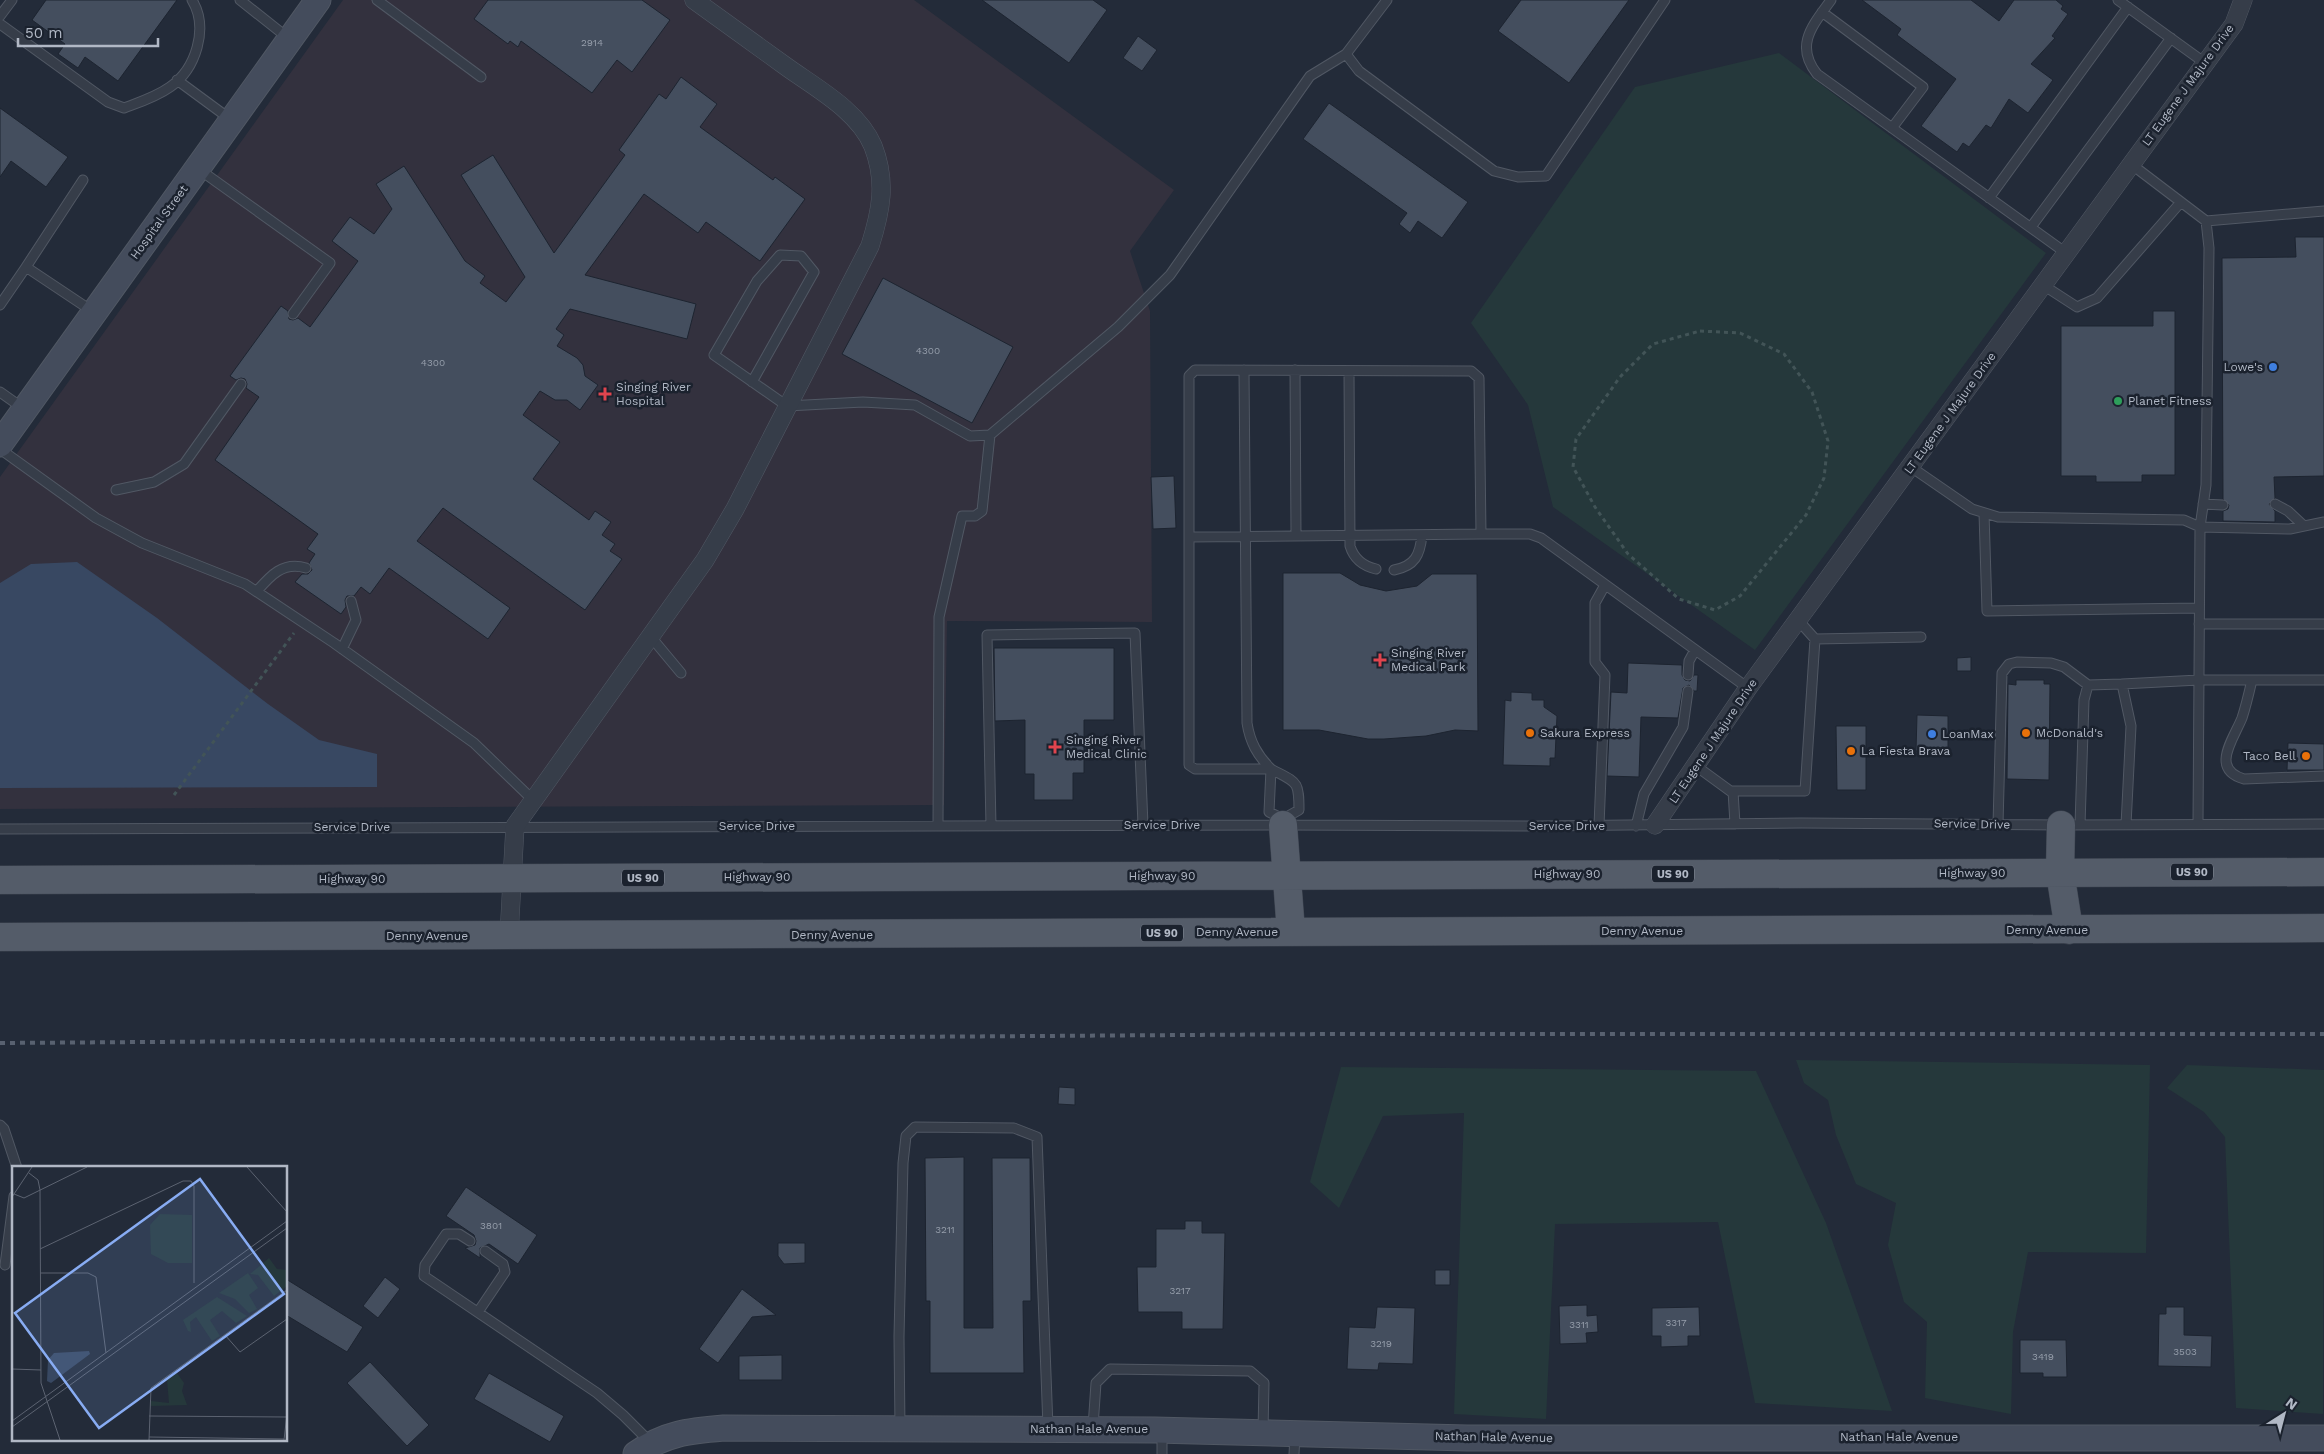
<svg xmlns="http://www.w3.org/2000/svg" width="2324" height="1454" font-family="'Work Sans',sans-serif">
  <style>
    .medical { fill: #33313e }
    .green { fill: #25383b }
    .water { fill: #384862 }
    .building { fill: #444e5e; stroke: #1d2430 }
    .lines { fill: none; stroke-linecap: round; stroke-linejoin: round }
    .lane-casing { stroke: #515864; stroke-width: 11 }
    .street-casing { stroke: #515864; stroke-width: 19 }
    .secondary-casing { stroke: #515864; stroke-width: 27 }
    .primary-casing { stroke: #3f4652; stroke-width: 29 }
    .path { stroke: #425457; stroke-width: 3; stroke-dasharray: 4 4; stroke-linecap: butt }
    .lane { stroke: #363d49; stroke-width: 9 }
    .street { stroke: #363d49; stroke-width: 18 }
    .secondary { stroke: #444c5c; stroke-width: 25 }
    .primary { stroke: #545c69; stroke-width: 28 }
    .rail { stroke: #586170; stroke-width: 4; stroke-dasharray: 5 5; stroke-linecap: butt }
    .shop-dot { fill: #3f7fe0; stroke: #1b222e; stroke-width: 2 }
    .health-dot { fill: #e0444e; stroke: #1b222e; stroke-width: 2 }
    .leisure-dot { fill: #2e9e5b; stroke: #1b222e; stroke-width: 2 }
    .food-dot { fill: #e8710a; stroke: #1b222e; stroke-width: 2 }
    .labels { text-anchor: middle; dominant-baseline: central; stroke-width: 5; stroke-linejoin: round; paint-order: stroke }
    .number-label { font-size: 10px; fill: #969eab }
    .shield { fill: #1b222e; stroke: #848b98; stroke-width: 1 }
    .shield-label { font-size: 11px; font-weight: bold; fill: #b1b8c5 }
    .street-label { font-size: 12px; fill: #b1b8c5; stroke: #1b222e }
    .poi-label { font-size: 12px; fill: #b1b8c5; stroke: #1b222e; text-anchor: start }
    .inset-road { fill: none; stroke: #5c6371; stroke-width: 1 }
    .view { fill: #88acf3; fill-opacity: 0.15; stroke: #88acf3; stroke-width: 2.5 }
    .inset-edge { fill: none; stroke: #b1b8c5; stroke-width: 2.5 }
  </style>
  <rect width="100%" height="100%" fill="#232b39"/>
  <path class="medical" d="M 343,0 L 914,0 L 1174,190 L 1130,251 L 1150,311 L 1152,622 L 947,621 L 944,805 L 0,809 L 0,477 Z"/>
  <path class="green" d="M 1779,53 L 2046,253 L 1755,650 L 1553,507 L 1528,405 L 1471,323 L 1635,87 Z
    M 1796,1060 L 2150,1065 L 2146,1253 L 2028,1252 L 2013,1332 L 2011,1414 L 1925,1398 L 1927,1322 L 1904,1302 L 1888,1245 L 1896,1203 L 1856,1184 L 1836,1135 L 1828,1100 L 1804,1083 Z
    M 2187,1065 L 2324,1070 L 2323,1414 L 2236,1408 L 2225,1137 L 2204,1112 L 2167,1088 Z
    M 1341,1067 L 1756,1071 L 1826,1223 L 1892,1411 L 1755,1403 L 1718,1222 L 1555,1224 L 1546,1419 L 1454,1414 L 1464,1113 L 1383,1116 L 1339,1208 L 1310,1182 Z"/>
  <path class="water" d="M 77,562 L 157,618 L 268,704 L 319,740 L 377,754 L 377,787 L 0,788 L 0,583 L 31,564 Z"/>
  <path class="building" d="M 46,0 L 177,0 L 118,81 L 85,57 L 78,68 L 58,54 L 65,44 L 32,20 Z
    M 488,0 L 642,0 L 670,20 L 632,72 L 617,60 L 592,93 L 521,41 L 518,47 L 510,41 L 508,44 L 474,19 Z
    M 982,0 L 1093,0 L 1107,10 L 1069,63 Z
    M 1521,0 L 1629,0 L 1569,83 L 1498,31 Z
    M 1862,0 L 1971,0 L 1999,21 L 2014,0 L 2056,0 L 2063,6 L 2061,9 L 2068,14 L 2052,36 L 2055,38 L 2031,64 L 2053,80 L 2028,113 L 2009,99 L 1991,128 L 1986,125 L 1969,147 L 1963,143 L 1957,152 L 1921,126 L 1956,79 L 1897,35 L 1901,29 Z
    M 1138,36 L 1157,50 L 1142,71 L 1123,58 Z
    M 681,77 L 717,104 L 700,127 L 773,180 L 775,177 L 805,199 L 760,261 L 706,222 L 698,233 L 644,194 L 585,275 L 696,304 L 687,339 L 570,309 L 556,329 L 564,335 L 557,346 L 577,358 L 583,365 L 585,376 L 598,385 L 580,410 L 567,400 L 555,400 L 540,391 L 523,415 L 560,442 L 533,479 L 589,520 L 595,511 L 611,522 L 602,535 L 615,544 L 610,551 L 622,559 L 585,610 L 443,508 L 417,541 L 510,608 L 488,639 L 389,568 L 370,594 L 361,587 L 354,596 L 347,596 L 345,600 L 346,607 L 341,614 L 295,582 L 302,574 L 308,574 L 312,570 L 309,563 L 315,554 L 307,549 L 318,534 L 215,460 L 259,397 L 246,388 L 247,384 L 245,379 L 241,378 L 236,380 L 230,376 L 281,306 L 288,311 L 289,319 L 293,320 L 298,318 L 310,327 L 358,261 L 332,241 L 350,217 L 374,234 L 392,209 L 376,184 L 404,166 L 465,261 L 485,276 L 480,283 L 506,302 L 525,277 L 461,175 L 493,155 L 554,253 L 625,155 L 619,150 L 637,125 L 659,94 L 666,99 Z
    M 1329,103 L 1468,202 L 1442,238 L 1418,221 L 1410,233 L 1399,224 L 1407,213 L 1303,139 Z
    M 0,108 L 68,157 L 46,187 L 11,161 L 0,177 Z
    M 2295,237 L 2324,237 L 2324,476 L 2274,477 L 2275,498 L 2269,504 L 2275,511 L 2275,522 L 2223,521 L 2223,511 L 2228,509 L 2229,505 L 2223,499 L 2222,258 L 2296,257 Z
    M 883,278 L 1013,347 L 972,423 L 842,354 Z
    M 2153,311 L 2175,311 L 2175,475 L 2142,475 L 2142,482 L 2096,482 L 2096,476 L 2061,476 L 2061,326 L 2153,326 Z
    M 1174,476 L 1176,528 L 1153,529 L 1151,477 Z
    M 1283,573 L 1340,573 L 1360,585 L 1386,591 L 1417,586 L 1432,574 L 1477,574 L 1478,731 L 1455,730 L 1426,736 L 1384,739 L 1368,739 L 1319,730 L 1283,730 Z
    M 994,648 L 1114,648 L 1114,720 L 1084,720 L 1084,773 L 1073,773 L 1073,800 L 1034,800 L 1034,774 L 1025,774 L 1025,720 L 995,721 Z
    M 1971,657 L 1971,671 L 1957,671 L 1957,658 Z
    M 1628,663 L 1682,665 L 1682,675 L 1685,680 L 1690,681 L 1694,675 L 1698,675 L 1697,691 L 1694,691 L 1689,685 L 1683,688 L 1678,718 L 1641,717 L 1639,777 L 1607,776 L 1611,692 L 1627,693 Z
    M 2016,680 L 2044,680 L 2044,684 L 2050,684 L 2049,780 L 2007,779 L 2008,684 L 2016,685 Z
    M 1511,692 L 1532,693 L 1532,700 L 1544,700 L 1544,707 L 1557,716 L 1555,758 L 1550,758 L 1550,766 L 1503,765 L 1505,700 L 1511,701 Z
    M 1917,715 L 1948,716 L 1948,752 L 1916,751 Z
    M 1836,726 L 1866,726 L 1866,790 L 1837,790 Z
    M 2288,743 L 2324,744 L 2324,770 L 2287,770 Z
    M 1059,1087 L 1075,1088 L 1075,1105 L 1058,1104 Z
    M 964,1157 L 964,1328 L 993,1328 L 992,1158 L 1030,1158 L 1031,1301 L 1023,1301 L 1024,1373 L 930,1373 L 930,1301 L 926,1301 L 925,1158 Z
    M 466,1187 L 537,1235 L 518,1264 L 489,1244 L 480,1248 L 480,1258 L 465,1248 L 475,1245 L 476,1241 L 474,1235 L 446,1216 Z
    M 1185,1221 L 1202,1221 L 1202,1233 L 1225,1233 L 1223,1329 L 1182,1329 L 1182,1312 L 1138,1312 L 1137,1267 L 1156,1267 L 1156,1229 L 1185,1229 Z
    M 778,1243 L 805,1243 L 805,1263 L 784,1264 L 778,1256 Z
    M 1435,1270 L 1450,1270 L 1450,1285 L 1435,1285 Z
    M 385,1277 L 400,1289 L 378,1318 L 363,1306 Z
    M 286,1279 L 363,1327 L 347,1352 L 286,1315 Z
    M 742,1289 L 776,1315 L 752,1317 L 718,1363 L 699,1349 Z
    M 1587,1305 L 1587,1316 L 1597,1315 L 1598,1332 L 1586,1333 L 1587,1343 L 1560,1344 L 1559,1306 Z
    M 1377,1307 L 1415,1308 L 1413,1364 L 1379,1363 L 1378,1370 L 1347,1369 L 1349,1327 L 1375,1328 Z
    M 1699,1307 L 1700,1336 L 1688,1336 L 1688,1346 L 1661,1347 L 1661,1336 L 1652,1336 L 1652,1308 Z
    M 2166,1307 L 2184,1307 L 2184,1335 L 2212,1336 L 2211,1367 L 2158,1366 L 2159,1314 L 2166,1314 Z
    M 2020,1340 L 2066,1340 L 2067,1377 L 2043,1377 L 2043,1373 L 2020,1373 Z
    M 782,1355 L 782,1380 L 739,1380 L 739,1356 Z
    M 370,1362 L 429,1425 L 407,1446 L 347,1383 Z
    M 489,1373 L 564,1416 L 550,1442 L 474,1399 Z"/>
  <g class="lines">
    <defs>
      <path id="lane" d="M 240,0 L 288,38
        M 377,0 L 481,77
        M 1387,0 L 1346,54 L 1359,71 L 1494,171 L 1518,177 L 1546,176 L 1665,0
        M 1831,0 C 1813,25 1794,45 1817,74 L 2066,253
        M 2118,0 L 2205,63
        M 1822,12 L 1923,87 L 1892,128
        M 0,16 L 12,0
        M 0,24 L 108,102 L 124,108 C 140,102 156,97 170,87 C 196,69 209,28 192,0
        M 177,80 L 230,119
        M 2131,164 L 2206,221 L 2209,248 L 2206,485 L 2200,527 L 2198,824
        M 200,170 L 330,263 L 293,314
        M 1989,198 L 2128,7
        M 2206,221 L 2324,211
        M 2031,227 L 2171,38
        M 26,267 L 83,180
        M 2043,285 L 2077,307 L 2097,298 L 2181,202
        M 0,305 L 26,267 L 92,311
        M 1244,370 L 1247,723 C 1250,742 1257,755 1271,769
        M 1295,370 L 1296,536
        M 1349,371 L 1350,546 C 1354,559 1363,566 1376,569
        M 752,382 L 814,272 L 801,256 L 780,255 L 757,281 L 714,355 L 787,406 L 863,402 L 915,405 L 970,436 L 990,435 L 1118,327 L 1170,275 L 1310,76 L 1346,54
        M 0,392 L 24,409
        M 0,449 L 96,518 L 142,543 L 245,584 L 334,643 L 474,743 L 533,800
        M 1911,467 L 1972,509 L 1998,517 L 2184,520 L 2200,527 L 2290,529 L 2324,522
        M 116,490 L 154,482 L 184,464 L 241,384
        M 2203,504 L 2223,505
        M 2275,504 L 2288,511 L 2304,526
        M 1984,513 L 1987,611 L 2199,608
        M 1481,534 L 1530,534 L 1541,538 L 1748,688
        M 1189,537 L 1481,534 L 1479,378 L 1471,371 L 1195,370 L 1189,376 L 1189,765 L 1195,769 L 1271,769
        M 1394,570 C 1415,566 1420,555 1422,535
        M 257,591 C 270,576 283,561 306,568
        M 2199,624 L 2324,624
        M 651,637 L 681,673
        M 1815,639 L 1921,637
        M 342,649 L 356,620 L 351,601
        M 1688,675 L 1689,661 L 1695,650
        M 2252,680 C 2249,693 2246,706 2242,718 C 2233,740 2210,769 2244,779 L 2324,776
        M 2122,684 L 2199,680 L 2324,680
        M 1696,766 L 1733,793
        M 1271,769 C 1297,783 1299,780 1299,810 L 1283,819 L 1269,812 Z
        M 1735,824 L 1733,791 L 1805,791 L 1815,639 L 1798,620
        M 1998,825 L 2002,673 L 2009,664 L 2017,662 L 2051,663 L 2064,667 L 2088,685
        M 2080,825 L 2084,700 L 2088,685 L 2122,684 L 2131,726 L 2126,825
        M 938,826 L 939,617 L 962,516 L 975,516 L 982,511 L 990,435
        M 991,826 L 987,635 L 1135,633 L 1143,825
        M 1599,826 L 1605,675 L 1595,662 L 1595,603 L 1605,585
        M 1636,826 L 1644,794 L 1683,727 L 1688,691
        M 0,829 L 1283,825 L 1540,826 L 1801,823 L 2061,825 L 2324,824
        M 0,1125 L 4,1129 L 17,1168
        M 470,1241 L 459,1234 L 446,1234 L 425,1265 L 424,1276 L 597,1393 L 623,1415 L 651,1443
        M 5,1265 L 14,1196
        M 478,1312 L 505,1272 L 503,1264 L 485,1251
        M 1093,1427 L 1096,1383 L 1110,1369 L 1250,1371 L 1264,1383 L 1263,1432
        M 900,1428 L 899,1337 L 903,1163 L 906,1136 L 915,1127 L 1014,1128 L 1037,1137 L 1048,1427
        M 1162,1433 L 1162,1454
        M 1294,1454 L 1295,1436"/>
      <path id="street" d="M 1655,825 L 1748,688 L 2234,24 L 2243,0
        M 509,936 L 515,826 L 705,560 L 735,509 L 870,246 C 881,211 887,182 873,146 C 858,110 814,87 784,65 C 754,43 724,22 694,0"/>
      <path id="secondary" d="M 0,444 L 318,0
        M 636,1454 C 665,1433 689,1431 724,1428 L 1155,1430 L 1467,1438 L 2324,1438"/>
      <path id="primary" d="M 1283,825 L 1291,932
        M 2061,825 L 2060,872 L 2069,930
        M 0,880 L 2324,872
        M 0,937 L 2324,928"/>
    </defs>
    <use href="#lane" class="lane-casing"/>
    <use href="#street" class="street-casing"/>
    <use href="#secondary" class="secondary-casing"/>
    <use href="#primary" class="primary-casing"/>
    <path class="path" d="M 1700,331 L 1740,333 L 1784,354 L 1812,392 L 1828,441 L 1824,478 L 1806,515 L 1740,596 L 1715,610 L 1679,599 L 1628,554 L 1595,507 L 1573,467 L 1576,439 L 1620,377 L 1653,344 Z
      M 174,795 L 294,633"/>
    <use href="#lane" class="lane"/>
    <use href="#street" class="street"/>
    <use href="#secondary" class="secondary"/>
    <use href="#primary" class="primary"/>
    <path class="rail" d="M 0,1043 L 1333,1034 L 2324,1034"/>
  </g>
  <g class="shop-dot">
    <circle cx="2273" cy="367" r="5"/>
    <circle cx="1932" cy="734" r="5"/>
  </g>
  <g class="health-dot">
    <path d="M602.5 386.5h5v5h5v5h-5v5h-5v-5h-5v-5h5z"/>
    <path d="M1377.5 652.5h5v5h5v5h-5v5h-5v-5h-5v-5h5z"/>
    <path d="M1052.5 739.5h5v5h5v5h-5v5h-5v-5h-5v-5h5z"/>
  </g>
  <circle class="leisure-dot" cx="2118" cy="401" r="5"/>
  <g class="food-dot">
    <circle cx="1530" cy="733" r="5"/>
    <circle cx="2026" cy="733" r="5"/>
    <circle cx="1851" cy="751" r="5"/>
    <circle cx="2306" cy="756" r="5"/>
  </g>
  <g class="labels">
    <g class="number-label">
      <text x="592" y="42">2914</text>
      <text x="928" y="350">4300</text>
      <text x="433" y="362">4300</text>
      <text x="491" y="1225">3801</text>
      <text x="945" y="1229">3211</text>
      <text x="1180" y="1290">3217</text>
      <text x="1676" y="1322">3317</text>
      <text x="1579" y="1324">3311</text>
      <text x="1381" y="1343">3219</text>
      <text x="2185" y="1351">3503</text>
      <text x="2043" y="1356">3419</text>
    </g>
    <g class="shield">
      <rect x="2171" y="863.5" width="42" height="17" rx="4"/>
      <rect x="1652" y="865.5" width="42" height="17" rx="4"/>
      <rect x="622" y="869.5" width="42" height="17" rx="4"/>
      <rect x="1141" y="924.5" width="42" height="17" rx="4"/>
    </g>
    <g class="shield-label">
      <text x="2192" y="872">US 90</text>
      <text x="1673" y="874">US 90</text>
      <text x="643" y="878">US 90</text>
      <text x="1162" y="933">US 90</text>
    </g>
    <g class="street-label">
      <text transform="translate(2188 85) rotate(-54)">LT Eugene J Majure Drive</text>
      <text transform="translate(159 222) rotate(-54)">Hospital Street</text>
      <text transform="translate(1950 413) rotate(-54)">LT Eugene J Majure Drive</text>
      <text transform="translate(1713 741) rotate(-56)">LT Eugene J Majure Drive</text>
      <text transform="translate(1972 824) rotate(1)">Service Drive</text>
      <text x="1162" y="825">Service Drive</text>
      <text x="757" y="826">Service Drive</text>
      <text x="1567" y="826">Service Drive</text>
      <text x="352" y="827">Service Drive</text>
      <text x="1972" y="873">Highway 90</text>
      <text x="1567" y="874">Highway 90</text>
      <text x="1162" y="876">Highway 90</text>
      <text x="757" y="877">Highway 90</text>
      <text x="352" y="879">Highway 90</text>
      <text x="2047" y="930">Denny Avenue</text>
      <text x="1642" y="931">Denny Avenue</text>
      <text x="1237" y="932">Denny Avenue</text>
      <text x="832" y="935">Denny Avenue</text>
      <text x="427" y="936">Denny Avenue</text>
      <text x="1089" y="1429">Nathan Hale Avenue</text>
      <text transform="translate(1494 1437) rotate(1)">Nathan Hale Avenue</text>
      <text x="1899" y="1437">Nathan Hale Avenue</text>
    </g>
    <g class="poi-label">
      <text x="2263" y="367" text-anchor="end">Lowe's</text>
      <text x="616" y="387">Singing River<tspan x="616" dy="14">Hospital</tspan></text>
      <text x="2128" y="401">Planet Fitness</text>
      <text x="1391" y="653">Singing River<tspan x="1391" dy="14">Medical Park</tspan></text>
      <text x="1540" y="733">Sakura Express</text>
      <text x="2036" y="733">McDonald's</text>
      <text x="1942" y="734">LoanMax</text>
      <text x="1066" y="740">Singing River<tspan x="1066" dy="14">Medical Clinic</tspan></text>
      <text x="1861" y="751">La Fiesta Brava</text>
      <text x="2296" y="756" text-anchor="end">Taco Bell</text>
    </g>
  </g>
  <g transform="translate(12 1166)">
    <rect width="275" height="275" fill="#232b39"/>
    <path d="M 148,48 L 180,49 L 180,97 L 156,97 L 139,88 L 138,59 ZM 257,92 L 265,103 L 275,104 L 275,120 L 262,130 L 246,109 L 238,108 ZM 236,107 L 246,122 L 237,129 L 245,143 L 237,147 L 223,133 L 207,127 ZM 205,131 L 235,150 L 224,157 L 210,145 L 198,154 L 208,170 L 200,175 L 184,151 L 178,156 L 179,166 L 176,165 L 171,154 ZM 165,207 L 172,217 L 170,225 L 175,239 L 139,240 L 139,235 L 157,237 L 155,214 Z" fill="#25383b"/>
    <path d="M 77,185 L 78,188 L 39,217 L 35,215 L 36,194 L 42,187 Z" fill="#384862"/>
    <path class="inset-road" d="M 235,1 L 275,46M 17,7 L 26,14 L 28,24 L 29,217 L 48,274M 2,28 L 12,32 L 75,1M 0,31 L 20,1M 28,83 L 171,15 L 179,15 L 182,20 L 182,117M 28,107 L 76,107 L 84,111 L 94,187M 213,169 L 228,186 L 275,153M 0,203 L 29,204M 137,250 L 275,251M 0,255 L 275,55M 0,261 L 275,62M 137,271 L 272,273M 137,274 L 139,222 L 275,124M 272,274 L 275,248"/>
    <path class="view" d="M 188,13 L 272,128 L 87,262 L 3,147 Z"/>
    <rect width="275" height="275" class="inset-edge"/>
  </g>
  <g transform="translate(2284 1414) rotate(36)" stroke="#1b222e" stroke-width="4" paint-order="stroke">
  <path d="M0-4L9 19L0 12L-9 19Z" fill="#b1b8c5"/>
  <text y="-8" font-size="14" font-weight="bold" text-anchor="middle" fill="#b1b8c5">N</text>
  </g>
  <path d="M18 38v8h140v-8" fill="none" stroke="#b1b8c5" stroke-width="2.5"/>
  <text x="25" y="38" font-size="15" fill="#b1b8c5" stroke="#1b222e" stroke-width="4" paint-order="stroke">50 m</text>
</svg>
